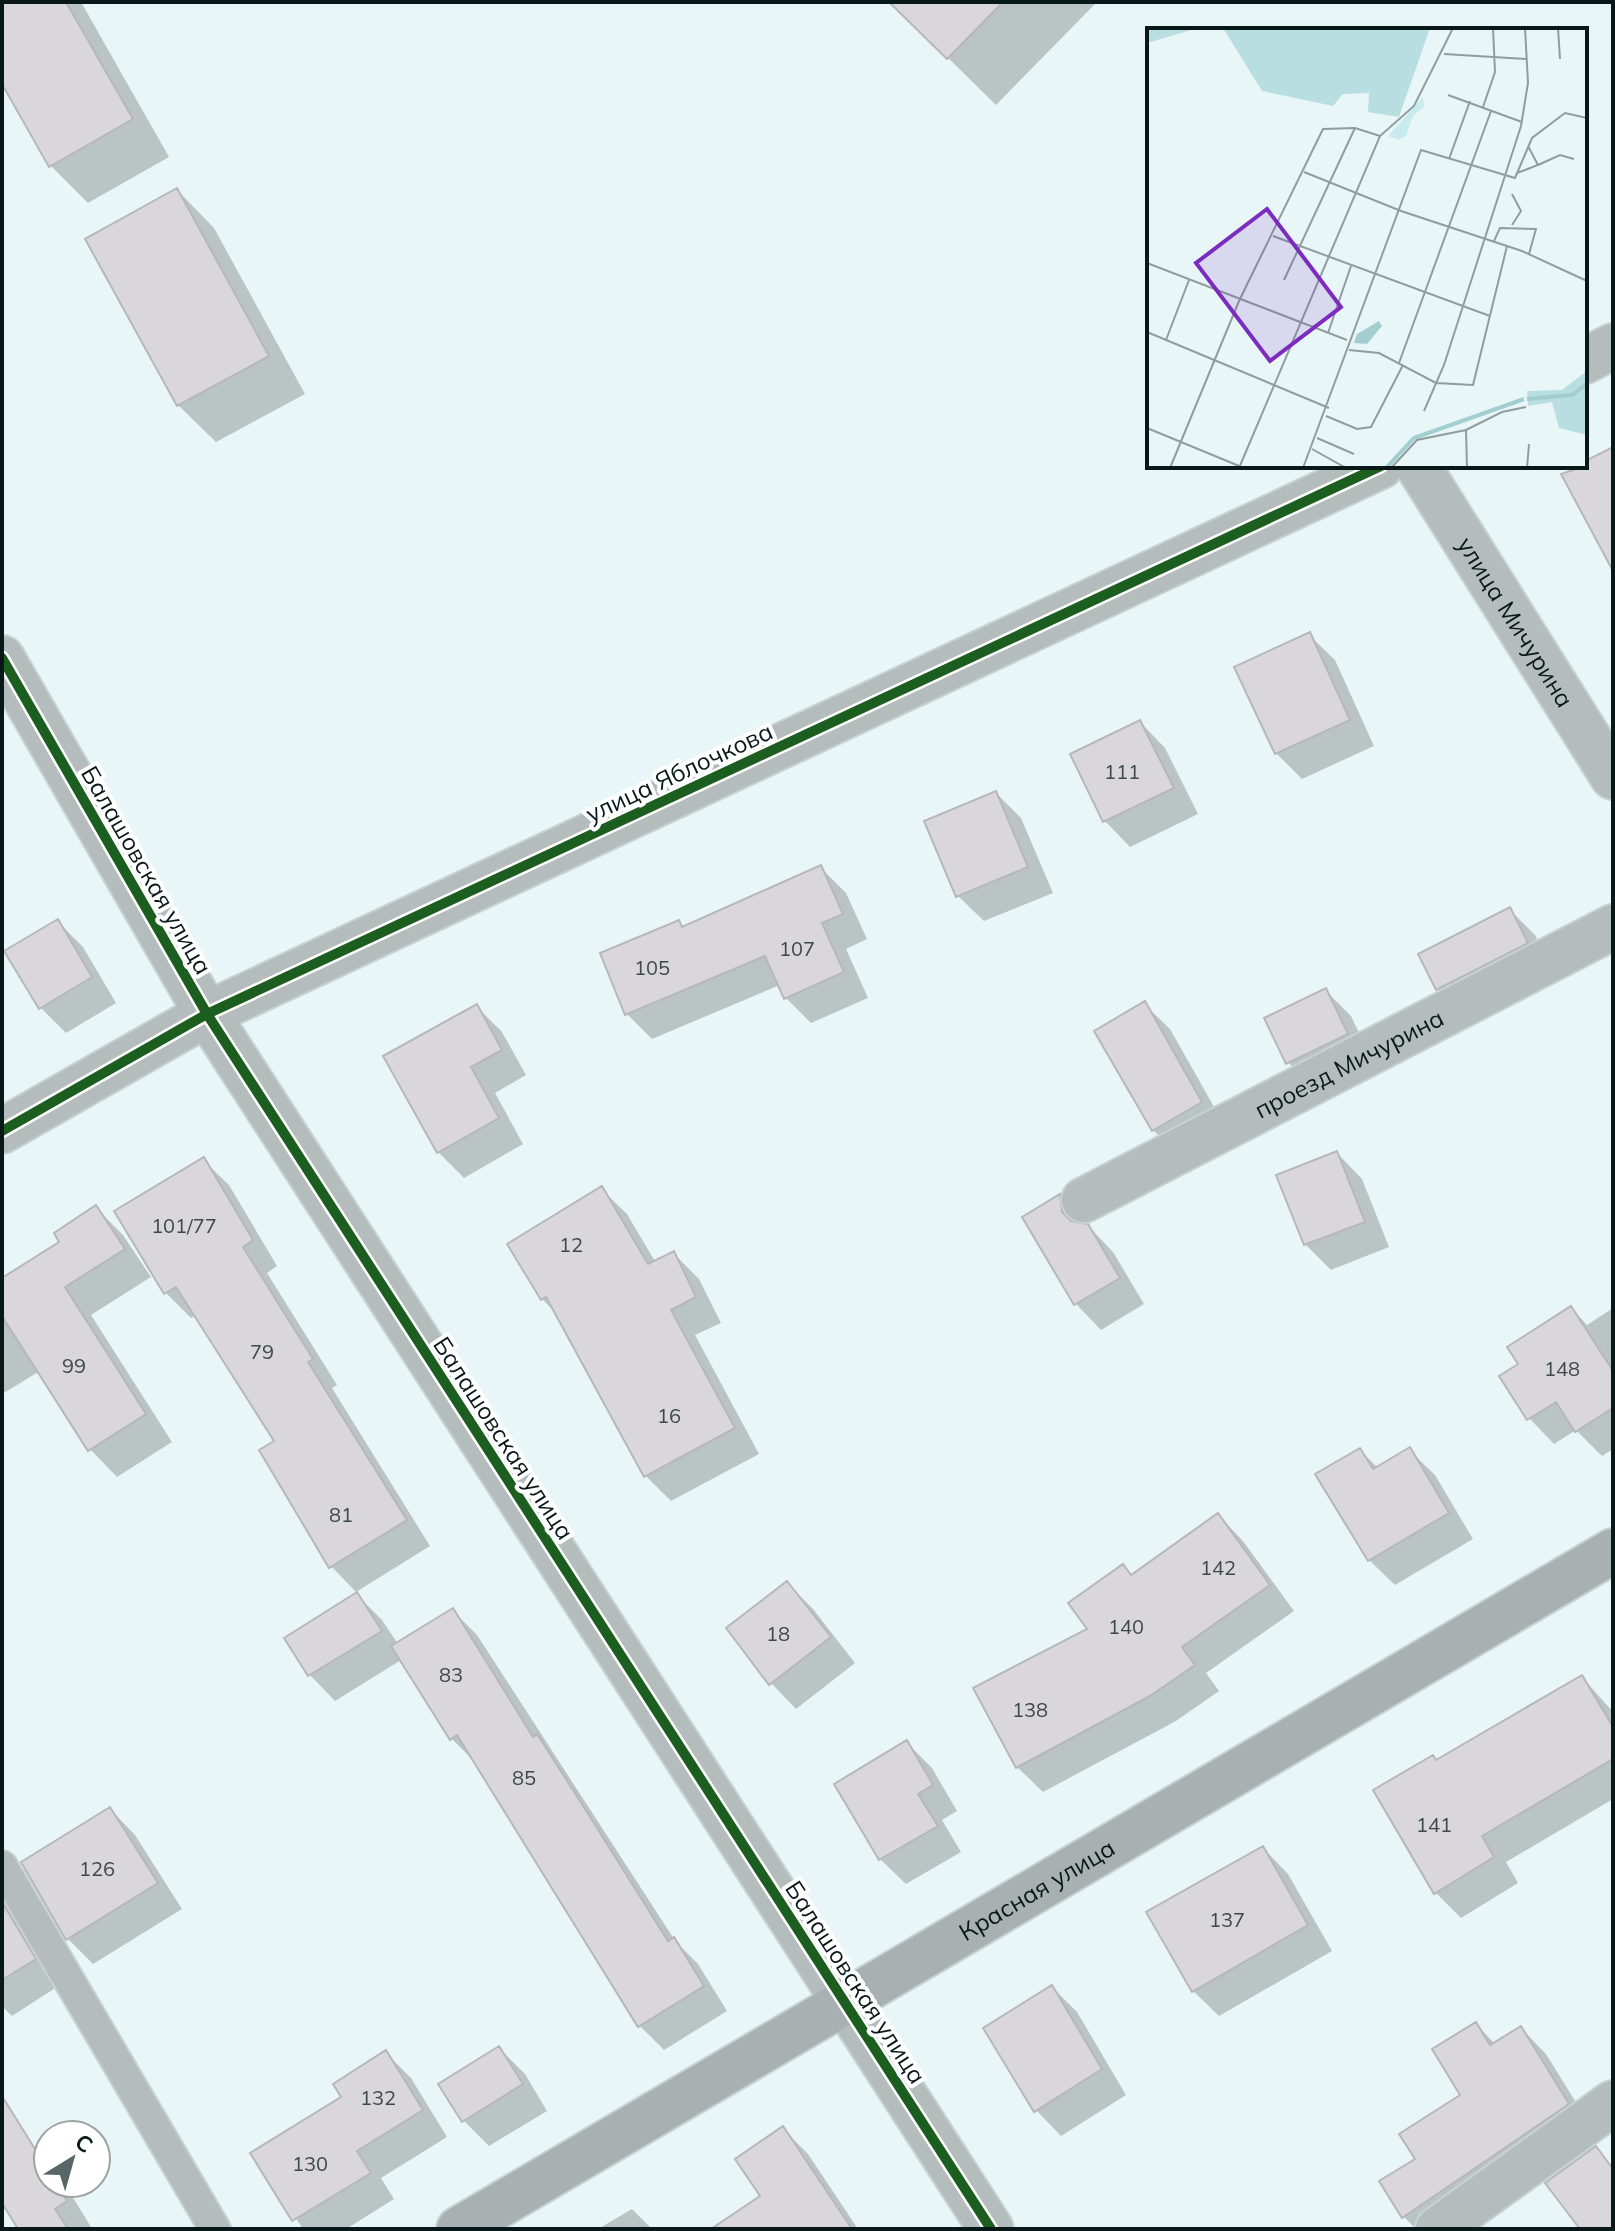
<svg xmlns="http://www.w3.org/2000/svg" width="1615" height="2231" font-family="Mulish,sans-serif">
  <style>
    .shadow { fill: #0003 }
    .building { fill: #dad7db; stroke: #b7b7b9; stroke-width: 2 }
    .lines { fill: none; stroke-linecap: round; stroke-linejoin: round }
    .lane-casing { stroke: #c6d2d3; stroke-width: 34 }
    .street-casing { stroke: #c6d2d3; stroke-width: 48 }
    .secondary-casing { stroke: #c6d2d3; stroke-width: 48 }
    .lane { stroke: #b5bcbc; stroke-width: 30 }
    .street { stroke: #b5bcbc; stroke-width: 44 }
    .secondary { stroke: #a8b0b1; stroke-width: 44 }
    .cycleway-casing { stroke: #fff; stroke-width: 15 }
    .cycleway { stroke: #1b5e20; stroke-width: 10 }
    .labels { text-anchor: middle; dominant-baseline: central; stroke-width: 8; stroke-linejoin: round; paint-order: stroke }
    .number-label { font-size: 20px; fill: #3c484a }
    .street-label { font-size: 24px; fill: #081819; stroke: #fff }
    .inset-river { fill: none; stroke: #a2ced1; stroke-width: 4 }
    .inset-road { fill: none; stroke: #8f9d9e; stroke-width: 2 }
    .view { fill: #7b2cbf; fill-opacity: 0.15; stroke: #7b2cbf; stroke-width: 4 }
    .inset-edge { fill: none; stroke: #081819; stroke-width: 4 }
  </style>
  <rect width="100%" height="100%" fill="#e9f6f7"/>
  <path class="shadow" d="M 2,2 L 81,2 L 169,157 L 88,203 L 51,166 L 2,80 Z
    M 891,2 L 1097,2 L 996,105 Z
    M 177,190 L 214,228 L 305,394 L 216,442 L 178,405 Z
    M 1309,635 L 1335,660 L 1374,746 L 1302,779 L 1276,753 Z
    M 1140,722 L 1165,748 L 1198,814 L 1130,847 L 1105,821 Z
    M 996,793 L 1021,818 L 1053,893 L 984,921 L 958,896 Z
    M 820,867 L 846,893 L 867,939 L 846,949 L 868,998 L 811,1023 L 786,998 L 780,985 L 652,1039 L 627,1014 L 678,922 L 685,928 Z
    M 1510,910 L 1535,935 L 1552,968 L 1463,1014 L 1438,989 Z
    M 57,921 L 83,947 L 116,1003 L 66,1033 L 41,1008 Z
    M 1325,990 L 1351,1016 L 1372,1060 L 1313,1088 L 1288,1062 Z
    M 1144,1004 L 1170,1029 L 1226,1128 L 1179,1155 L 1153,1130 Z
    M 477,1007 L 502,1032 L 526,1075 L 495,1093 L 523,1144 L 464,1178 L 438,1152 Z
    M 1337,1153 L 1362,1179 L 1389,1247 L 1331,1270 L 1305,1244 Z
    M 203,1160 L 229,1185 L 277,1266 L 267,1273 L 337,1385 L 332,1388 L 430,1546 L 356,1592 L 331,1566 L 277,1441 L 197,1315 L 191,1318 L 166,1293 Z
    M 601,1189 L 627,1214 L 656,1263 L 674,1254 L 699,1279 L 721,1323 L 695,1335 L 759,1454 L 671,1501 L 646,1476 L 558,1315 L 542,1299 Z
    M 1060,1196 L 1113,1252 L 1144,1304 L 1101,1330 L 1076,1304 L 1025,1218 Z
    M 96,1208 L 123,1235 L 151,1277 L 91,1315 L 172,1442 L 117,1477 L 90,1449 L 40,1371 L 2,1394 L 2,1280 L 62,1242 Z
    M 1571,1308 L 1587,1325 L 1613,1308 L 1613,1449 L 1602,1456 L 1576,1430 L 1554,1444 L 1529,1418 L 1520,1365 Z
    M 1360,1450 L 1378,1468 L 1409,1450 L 1435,1475 L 1473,1539 L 1395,1585 L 1369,1560 Z
    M 1218,1515 L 1243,1541 L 1294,1611 L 1206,1673 L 1219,1691 L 1176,1721 L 1043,1792 L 1017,1767 L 1122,1566 L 1133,1577 Z
    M 787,1583 L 813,1609 L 855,1663 L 796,1709 L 771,1683 Z
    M 357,1595 L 382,1620 L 398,1644 L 452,1610 L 477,1635 L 676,1942 L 698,1964 L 727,2011 L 664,2050 L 639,2025 L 476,1763 L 451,1738 L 401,1660 L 335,1701 L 310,1675 L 286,1639 Z
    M 1582,1677 L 1613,1712 L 1613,1799 L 1506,1862 L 1518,1883 L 1461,1918 L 1435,1892 L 1437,1761 Z
    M 907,1743 L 932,1768 L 957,1811 L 942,1820 L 961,1852 L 906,1884 L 880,1859 Z
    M 110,1809 L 135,1835 L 182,1909 L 93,1964 L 68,1939 Z
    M 1263,1848 L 1288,1874 L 1332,1951 L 1219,2016 L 1193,1991 Z
    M 2,1896 L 15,1909 L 60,1985 L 12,2016 L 2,2006 Z
    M 1052,1987 L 1077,2012 L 1126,2095 L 1061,2136 L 1036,2110 Z
    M 1476,2024 L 1495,2044 L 1521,2028 L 1546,2054 L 1593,2130 L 1448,2229 L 1416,2229 L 1404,2217 L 1418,2159 L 1463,2096 Z
    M 499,2048 L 525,2074 L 547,2111 L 489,2146 L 464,2121 Z
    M 386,2053 L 411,2078 L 447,2137 L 381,2178 L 394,2199 L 346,2229 L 303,2229 L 253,2154 L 344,2098 Z
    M 783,2129 L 808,2154 L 858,2229 L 755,2229 Z
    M 27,2139 L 48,2160 L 48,2183 L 64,2183 L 91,2227 L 21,2229 L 2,2199 L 2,2154 Z
    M 632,2209 L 652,2229 L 598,2229 Z"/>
  <path class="building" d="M 2,2 L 66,2 L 133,119 L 49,167 L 2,84 Z
    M 889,2 L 1003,2 L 947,59 Z
    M 177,188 L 269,356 L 177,406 L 85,239 Z
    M 1613,447 L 1613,571 L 1561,474 L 1585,466 L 1585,461 Z
    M 1310,632 L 1350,720 L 1275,754 L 1234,667 Z
    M 1140,720 L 1174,788 L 1103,822 L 1070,754 Z
    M 996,791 L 1028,867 L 956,897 L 924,821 Z
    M 821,865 L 843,914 L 822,923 L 844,972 L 784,999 L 765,956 L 625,1015 L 600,953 L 679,920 L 682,927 Z
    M 1510,907 L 1528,943 L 1436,990 L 1418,954 Z
    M 58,919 L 92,977 L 39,1009 L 4,951 Z
    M 1326,988 L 1348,1034 L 1286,1064 L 1264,1018 Z
    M 1145,1001 L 1202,1102 L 1152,1131 L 1094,1031 Z
    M 477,1004 L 502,1050 L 471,1067 L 499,1118 L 437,1153 L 383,1056 Z
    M 1337,1151 L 1365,1222 L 1304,1245 L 1276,1175 Z
    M 204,1157 L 253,1240 L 243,1247 L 313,1359 L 308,1362 L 407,1520 L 329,1568 L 259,1450 L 274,1441 L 176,1287 L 164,1294 L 114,1211 Z
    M 602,1186 L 648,1264 L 674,1251 L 696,1297 L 671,1310 L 735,1428 L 644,1477 L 546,1297 L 541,1300 L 507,1244 Z
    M 1060,1194 L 1062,1212 L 1071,1221 L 1088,1224 L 1120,1278 L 1074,1305 L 1022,1217 Z
    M 96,1205 L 125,1249 L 65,1287 L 146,1414 L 88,1451 L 2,1316 L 2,1278 L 59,1242 L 54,1233 Z
    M 1571,1306 L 1613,1371 L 1613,1408 L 1575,1432 L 1556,1402 L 1527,1420 L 1499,1376 L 1518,1364 L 1507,1347 Z
    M 1410,1447 L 1449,1513 L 1368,1561 L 1315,1474 L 1360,1448 L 1373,1469 Z
    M 1218,1513 L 1270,1585 L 1182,1647 L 1195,1665 L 1150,1696 L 1016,1768 L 973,1688 L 1087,1629 L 1068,1603 L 1123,1564 L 1131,1575 Z
    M 787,1581 L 831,1637 L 769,1685 L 726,1628 Z
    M 357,1592 L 382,1631 L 308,1676 L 284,1638 Z
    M 453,1608 L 533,1737 L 537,1734 L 580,1801 L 668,1941 L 674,1937 L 704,1986 L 638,2027 L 457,1735 L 450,1740 L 391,1646 Z
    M 1582,1675 L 1613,1727 L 1613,1759 L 1482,1836 L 1494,1857 L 1434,1894 L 1373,1790 L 1433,1755 L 1436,1760 Z
    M 907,1740 L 933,1785 L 918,1794 L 938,1826 L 879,1860 L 834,1784 Z
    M 110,1807 L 158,1883 L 66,1940 L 21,1862 Z
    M 1263,1846 L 1308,1925 L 1192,1992 L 1146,1912 Z
    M 2,1902 L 36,1959 L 2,1980 Z
    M 1052,1985 L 1102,2069 L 1034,2112 L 983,2028 Z
    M 1476,2022 L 1490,2045 L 1521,2026 L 1569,2104 L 1402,2218 L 1379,2181 L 1415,2159 L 1399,2134 L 1460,2095 L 1432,2049 Z
    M 499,2046 L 523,2084 L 462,2122 L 438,2084 Z
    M 386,2050 L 423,2110 L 357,2151 L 371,2173 L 292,2221 L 250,2153 L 341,2097 L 333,2084 Z
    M 2,2096 L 48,2170 L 48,2183 L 56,2183 L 67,2201 L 55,2209 L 68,2229 L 18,2229 L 2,2203 Z
    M 783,2126 L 852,2229 L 711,2229 L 760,2196 L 735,2159 Z
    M 1596,2146 L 1613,2169 L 1613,2229 L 1580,2229 L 1545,2183 Z"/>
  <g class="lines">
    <defs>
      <path id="lane" d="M 2,1866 L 215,2229"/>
      <g id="street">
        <path d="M 1585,361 L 1613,346"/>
        <path id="s1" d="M 1418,466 L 1613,777"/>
        <path d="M 2,658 L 207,1014 L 991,2229"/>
        <path d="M 2,1131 L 207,1014 L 1381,466"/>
        <path id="s2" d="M 1084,1200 L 1613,927"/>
        <path d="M 1438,2229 L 1613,2103"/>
      </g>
      <g id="secondary">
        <path id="s3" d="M 459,2229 L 1613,1551"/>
      </g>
    </defs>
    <use href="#lane" class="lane-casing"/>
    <use href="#street" class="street-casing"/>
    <use href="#secondary" class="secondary-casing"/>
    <use href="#lane" class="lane"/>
    <use href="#street" class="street"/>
    <use href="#secondary" class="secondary"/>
    <defs>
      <path id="cycleway" d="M 2,658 L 207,1014 L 991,2229
        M 2,1131 L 207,1014 L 1381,466"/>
    </defs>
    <use href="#cycleway" class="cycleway-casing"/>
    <use href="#cycleway" class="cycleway"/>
  </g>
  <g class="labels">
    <g class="number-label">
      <text x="1122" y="771">111</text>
      <text x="797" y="948">107</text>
      <text x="652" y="967">105</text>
      <text x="184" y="1225">101/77</text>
      <text x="571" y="1244">12</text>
      <text x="262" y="1351">79</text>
      <text x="74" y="1365">99</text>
      <text x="1562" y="1368">148</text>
      <text x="669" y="1415">16</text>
      <text x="341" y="1514">81</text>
      <text x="1218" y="1567">142</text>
      <text x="1126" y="1626">140</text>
      <text x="778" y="1633">18</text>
      <text x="451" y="1674">83</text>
      <text x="1030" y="1709">138</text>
      <text x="524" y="1777">85</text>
      <text x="1434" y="1824">141</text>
      <text x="97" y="1868">126</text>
      <text x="1227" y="1919">137</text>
      <text x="378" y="2097">132</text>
      <text x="310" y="2163">130</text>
    </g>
    <g class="street-label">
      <text stroke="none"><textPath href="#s1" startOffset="184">улица Мичурина</textPath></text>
      <text transform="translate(679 772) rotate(-25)">улица Яблочкова</text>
      <text transform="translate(147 870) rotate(60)">Балашовская улица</text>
      <text stroke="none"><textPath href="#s2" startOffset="298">проезд Мичурина</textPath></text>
      <text transform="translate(504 1438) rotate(57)">Балашовская улица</text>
      <text stroke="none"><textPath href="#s3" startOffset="670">Красная улица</textPath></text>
      <text transform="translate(856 1982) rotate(57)">Балашовская улица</text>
    </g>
  </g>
  <g transform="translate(1147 28)">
    <rect width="440" height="440" fill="#e9f6f7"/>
    <path d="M 276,69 L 277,79 L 266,88 L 259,108 L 251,112 L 241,108 Z" fill="#caebed"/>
    <path d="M 0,0 L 51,0 L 0,15 ZM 76,0 L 283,0 L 252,89 L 221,84 L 222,65 L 196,66 L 186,78 L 115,63 ZM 440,343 L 440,407 L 412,400 L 405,374 L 381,378 L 380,363 L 415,362 Z" fill="#b9dee1"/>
    <path d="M 232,293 L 235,298 L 220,316 L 207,315 L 210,306 Z" fill="#a2ced1"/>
    <path class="inset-river" d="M 380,371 L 425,367 L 440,356M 239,440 L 267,410 L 377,371"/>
    <path class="inset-road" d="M 411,0 L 413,31M 297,26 L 379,31M 301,67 L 375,94M 336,79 L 348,44 L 346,0M 302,131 L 323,73M 391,137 L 413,127 L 427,131M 157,144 L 254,183 L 375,223 L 440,253M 370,145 L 391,137 L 381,118M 365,197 L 374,183 L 365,166M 126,208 L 343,288M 347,213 L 353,200 L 389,201 L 382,226M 0,235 L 200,312M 137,252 L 208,100M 0,304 L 182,380M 181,305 L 204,238M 19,312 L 42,252M 202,322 L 232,325 L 289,355 L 326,357 L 360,218M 252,335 L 344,83M 277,383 L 297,337 L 374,98 L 381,55 L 378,0M 179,388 L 210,401 L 224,399 L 256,337M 0,400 L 97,440M 319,402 L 320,440M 170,410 L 207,426M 165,421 L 199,440M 23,440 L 92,273 L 176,101 L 208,100 L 233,108M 92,440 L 233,108 L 267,78 L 306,0M 156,440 L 274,122 L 368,150 L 385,110 L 418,85 L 440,90M 244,440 L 270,412 L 319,402 L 355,384 L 379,379M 380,440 L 382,416"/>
    <path class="view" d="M 120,181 L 194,279 L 123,333 L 49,235 Z"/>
    <rect width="440" height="440" class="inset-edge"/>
  </g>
  <rect width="1615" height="2231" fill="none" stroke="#081819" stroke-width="8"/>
  <g transform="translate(72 2159) rotate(37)"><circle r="38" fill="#ffffff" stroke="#9ca3a3" stroke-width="2"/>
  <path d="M0-6L14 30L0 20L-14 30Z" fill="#576667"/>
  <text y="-12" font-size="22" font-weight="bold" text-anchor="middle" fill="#081819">С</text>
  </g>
</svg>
